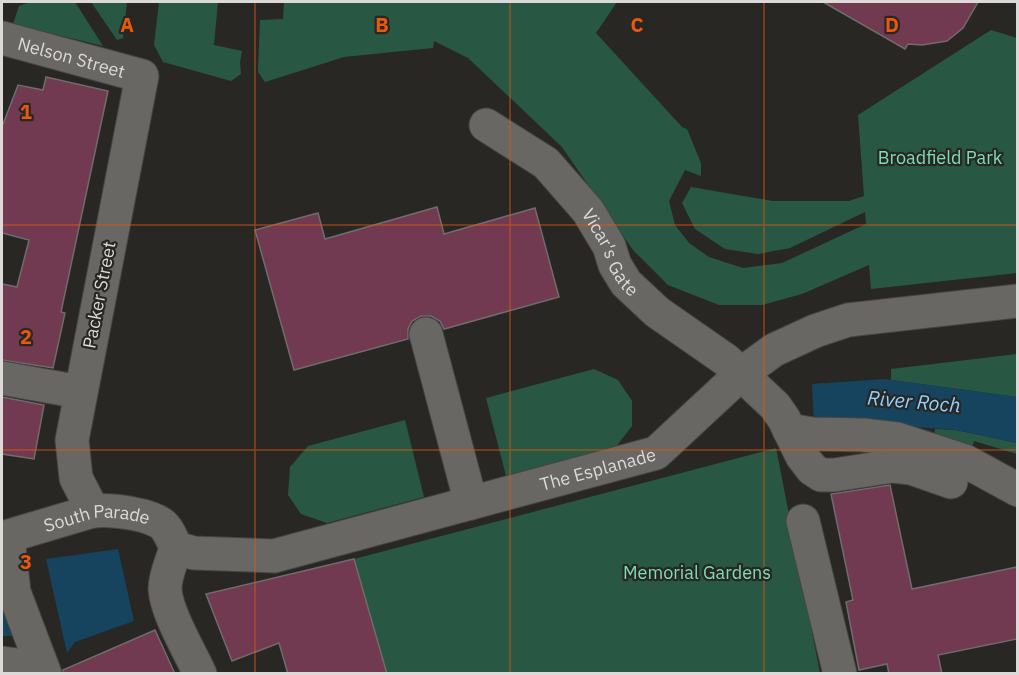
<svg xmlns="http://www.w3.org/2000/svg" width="1019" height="675" font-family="'IBM Plex Sans',sans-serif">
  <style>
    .green { fill: #285843 }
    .water { fill: #16435e }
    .building { fill: #723a50; stroke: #706b6d; stroke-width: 1.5 }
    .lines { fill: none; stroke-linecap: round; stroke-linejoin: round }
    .minor-casing { stroke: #464542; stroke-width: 35 }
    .minor { stroke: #686763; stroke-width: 33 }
    .grid { fill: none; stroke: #e8590c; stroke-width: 1.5; stroke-opacity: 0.55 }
    .labels { text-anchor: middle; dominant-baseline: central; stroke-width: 4.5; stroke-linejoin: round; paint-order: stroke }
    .street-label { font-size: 18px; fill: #dbdad8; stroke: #282724 }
    .park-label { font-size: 18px; fill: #7cdfb3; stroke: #282724 }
    .water-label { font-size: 20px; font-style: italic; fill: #90d2fe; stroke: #282724 }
    .grid-label { font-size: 20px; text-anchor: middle; font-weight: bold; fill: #e8590c; stroke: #282724; stroke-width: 4.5; stroke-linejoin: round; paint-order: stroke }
  </style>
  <rect width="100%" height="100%" fill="#282724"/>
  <path class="green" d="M 30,2 L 75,2 L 103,46 L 13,24 L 19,6 Z
    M 91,2 L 127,2 L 123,38 L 117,40 Z
    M 159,2 L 218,2 L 214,45 L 242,51 L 240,62 L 241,74 L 231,81 L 163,62 L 154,45 Z
    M 284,2 L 617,2 L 596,33 L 682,127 L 687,129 L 701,163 L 701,176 L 685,170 L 669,201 L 675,225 L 689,243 L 709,257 L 743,268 L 782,263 L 866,224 L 865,212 L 790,248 L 758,254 L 725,249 L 695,229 L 682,203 L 691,187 L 773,201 L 849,201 L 864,196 L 858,115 L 991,30 L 1017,38 L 1017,273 L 871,289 L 869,265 L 802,294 L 762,305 L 719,305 L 668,285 L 633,250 L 562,147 L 468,58 L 434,41 L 433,48 L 344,57 L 265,82 L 258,72 L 260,20 L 283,19 Z
    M 1017,354 L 1017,397 L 891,380 L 891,369 Z
    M 594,369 L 618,380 L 632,401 L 632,426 L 615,448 L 506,476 L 486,398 Z
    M 405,420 L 424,497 L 327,523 L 301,514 L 288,495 L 290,467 L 308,446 Z
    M 935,429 L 956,430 L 1017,443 L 1017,454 L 974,441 L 971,451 L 934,438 Z
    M 776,448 L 820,673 L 387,673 L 354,559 Z"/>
  <path class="water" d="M 885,379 L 1017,397 L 1017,443 L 956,430 L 888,425 L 814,424 L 812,384 Z
    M 118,549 L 134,621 L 75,642 L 67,653 L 46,559 Z
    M 2,609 L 3,611 L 14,636 L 2,636 Z"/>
  <path class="building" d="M 823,2 L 978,2 L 963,28 L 947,41 L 922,45 L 908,44 L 905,49 Z
    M 46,77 L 108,91 L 61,312 L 65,313 L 53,368 L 2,360 L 2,284 L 17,287 L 29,240 L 2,233 L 2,127 L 18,85 L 43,90 Z
    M 437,207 L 444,234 L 535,208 L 559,297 L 444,329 L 440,321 L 431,316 L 421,316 L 412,321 L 408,329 L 408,339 L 294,370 L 255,230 L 318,213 L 325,239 Z
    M 2,397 L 44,405 L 34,459 L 2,454 Z
    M 890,485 L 912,589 L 1017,567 L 1017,639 L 938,655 L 942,674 L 889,674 L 887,664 L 859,670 L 846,602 L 853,600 L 831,494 Z
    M 354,559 L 387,674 L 288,674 L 279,643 L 232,661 L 206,594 Z
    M 155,630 L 175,674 L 63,674 L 63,670 Z"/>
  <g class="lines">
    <defs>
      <g id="minor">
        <path id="s1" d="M 2,38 L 142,76 L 72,440 L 76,478 L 93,511"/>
        <path id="s2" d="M 486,125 L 546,163 L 588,211 L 609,246 L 615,265 L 626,283 L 657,312 L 726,360 L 775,406 L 784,419 L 802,456 L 812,469 L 821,475 L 834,475 L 893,466 L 911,468 L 951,482"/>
        <path d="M 426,334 L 471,503"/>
        <path d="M 2,378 L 80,392"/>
        <path d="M 789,430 L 812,434 L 863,435 L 897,439 L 965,461 L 1018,490"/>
        <path d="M 803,521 L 840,674"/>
        <path id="s3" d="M 2,538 L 93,511 C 110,509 155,514 165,527 C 170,533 173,541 176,548"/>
        <path d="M 8,538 L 14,592 L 45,674"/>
        <path id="s4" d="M 176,548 L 194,553 L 274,556 L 656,453 L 741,374 L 774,350 L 815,331 L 848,320 L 1018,301"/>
        <path d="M 176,548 C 172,561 165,575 165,589 C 166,612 190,652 200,674"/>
        <path d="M 2,663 L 33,667"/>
      </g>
    </defs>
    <use href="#minor" class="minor-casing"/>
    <use href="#minor" class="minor"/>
  </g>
  <path class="grid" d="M 255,2 L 255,674M 510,2 L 510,674M 764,2 L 764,674M 2,225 L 1018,225M 2,450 L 1018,450"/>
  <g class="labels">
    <g class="street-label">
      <text stroke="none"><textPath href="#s1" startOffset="72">Nelson Street</textPath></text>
      <text stroke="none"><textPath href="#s2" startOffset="182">Vicar's Gate</textPath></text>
      <text transform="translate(99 295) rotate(-79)">Packer Street</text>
      <text stroke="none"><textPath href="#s4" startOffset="434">The Esplanade</textPath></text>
      <text stroke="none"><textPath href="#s3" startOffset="98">South Parade</textPath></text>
    </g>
    <g class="park-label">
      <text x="940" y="157">Broadfield Park</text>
      <text x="697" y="572">Memorial Gardens</text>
    </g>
    <g class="water-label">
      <text transform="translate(914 401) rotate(5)">River Roch</text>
    </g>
  </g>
  <g class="grid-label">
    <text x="127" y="32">A</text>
    <text x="382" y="32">B</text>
    <text x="637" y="32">C</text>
    <text x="892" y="32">D</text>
    <text x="26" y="119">1</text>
    <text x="26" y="344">2</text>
    <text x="26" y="569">3</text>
  </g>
  <rect width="1019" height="675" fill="none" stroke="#dbdad8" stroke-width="6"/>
</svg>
